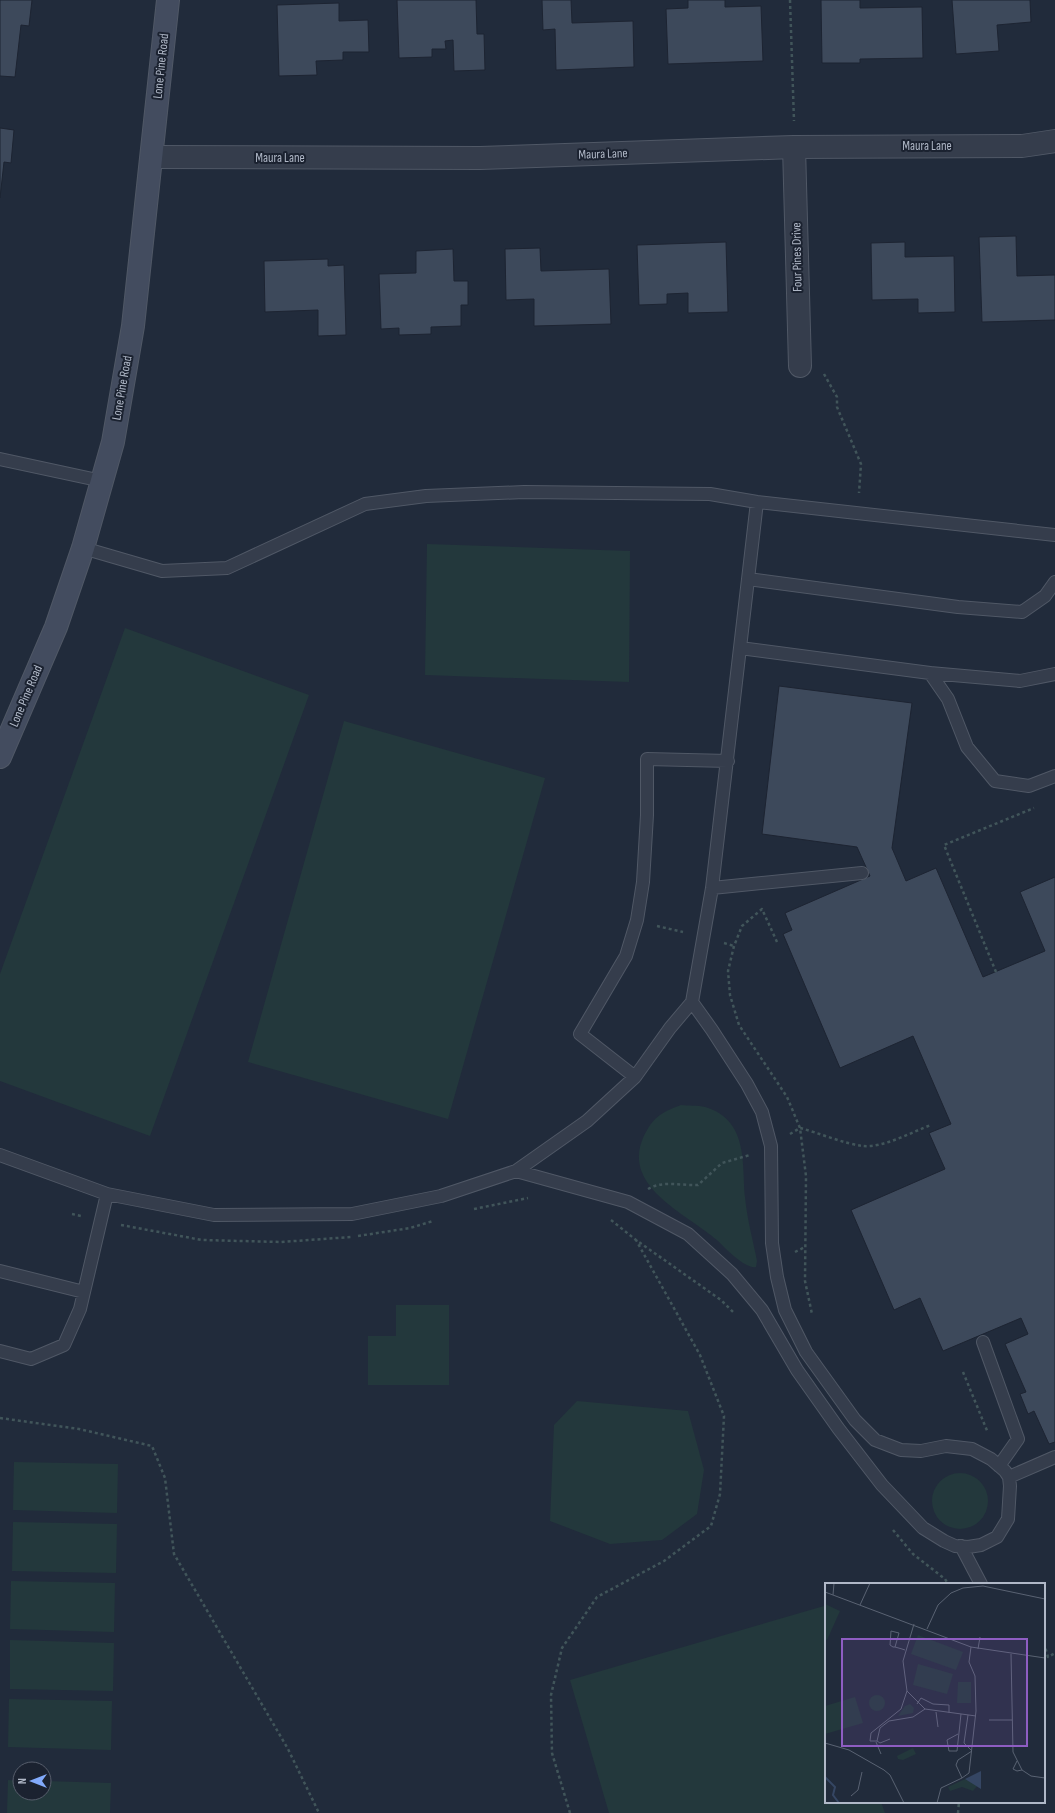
<svg xmlns="http://www.w3.org/2000/svg" width="1055" height="1813" font-family="'Sofia Sans Condensed',sans-serif">
  <style>
    .green { fill: #23383c }
    .building { fill: #3d495b; stroke: #1d2432 }
    .lines { fill: none; stroke-linecap: round; stroke-linejoin: round }
    .lane-casing { stroke: #505866; stroke-width: 14 }
    .street-casing { stroke: #505866; stroke-width: 24 }
    .secondary-casing { stroke: #505866; stroke-width: 24 }
    .path { stroke: #41555a; stroke-width: 2.5; stroke-dasharray: 3 3; stroke-linecap: butt }
    .lane { stroke: #353d4c; stroke-width: 12 }
    .street { stroke: #353d4c; stroke-width: 22 }
    .secondary { stroke: #434c5f; stroke-width: 22 }
    .labels { text-anchor: middle; dominant-baseline: central; stroke-width: 4; stroke-linejoin: round; paint-order: stroke }
    .street-label { font-size: 13px; fill: #b0b8c7; stroke: #1b2230 }
    .inset-river { fill: none; stroke: #354663; stroke-width: 2 }
    .inset-road { fill: none; stroke: #5a6373; stroke-width: 1 }
    .view { fill: #8e5dc2; fill-opacity: 0.15; stroke: #8e5dc2; stroke-width: 2 }
    .inset-edge { fill: none; stroke: #b0b8c7; stroke-width: 2 }
  </style>
  <rect width="100%" height="100%" fill="#212b3b"/>
  <path class="green" d="M 427,544 L 630,551 L 629,682 L 425,675 Z
    M 125,628 L 309,695 L 150,1136 L 0,1081 L 0,974 Z
    M 344,721 L 545,778 L 448,1119 L 248,1062 Z
    M 681,1105 C 688,1106 698,1105 705,1107 C 748,1120 742,1161 745,1197 C 747,1219 753,1240 757,1261 L 756,1267 C 745,1269 725,1248 717,1240 C 687,1214 622,1187 643,1138 C 653,1117 660,1113 681,1105 Z
    M 396,1305 L 449,1305 L 449,1385 L 368,1385 L 368,1336 L 396,1336 Z
    M 577,1401 L 688,1411 L 704,1470 L 697,1514 L 662,1540 L 610,1544 L 550,1521 L 554,1425 Z
    M 14,1462 L 118,1464 L 117,1513 L 13,1510 Z
    M932 1501a28 28 0 1 1 56 0a28 28 0 1 1-56 0Z
    M 13,1522 L 117,1524 L 116,1573 L 12,1571 Z
    M 11,1581 L 115,1583 L 114,1632 L 10,1629 Z
    M 824,1606 L 826,1612 L 826,1802 L 881,1802 L 885,1813 L 609,1813 L 570,1680 Z
    M 10,1640 L 114,1643 L 113,1691 L 10,1689 Z
    M 9,1699 L 112,1701 L 111,1750 L 8,1747 Z
    M 8,1780 L 20,1781 L 20,1793 L 44,1793 L 44,1781 L 111,1783 L 110,1813 L 7,1813 Z"/>
  <path class="building" d="M 0,0 L 32,0 L 29,26 L 21,25 L 15,77 L 0,76 Z
    M 397,0 L 476,0 L 477,34 L 484,34 L 485,70 L 454,71 L 453,40 L 445,41 L 446,49 L 432,49 L 432,57 L 399,58 Z
    M 542,0 L 571,0 L 572,23 L 633,21 L 634,67 L 556,70 L 555,29 L 543,30 Z
    M 688,0 L 725,0 L 725,7 L 761,6 L 763,61 L 668,64 L 666,9 L 688,8 Z
    M 821,0 L 860,0 L 860,8 L 922,7 L 923,58 L 860,59 L 860,63 L 822,63 Z
    M 952,0 L 1030,0 L 1031,22 L 997,25 L 999,51 L 956,54 Z
    M 339,3 L 339,21 L 368,20 L 369,52 L 343,52 L 343,60 L 316,61 L 317,75 L 279,76 L 277,5 Z
    M 0,128 L 14,130 L 11,163 L 4,162 L 0,198 Z
    M 1016,236 L 1017,276 L 1055,275 L 1055,320 L 982,322 L 979,237 Z
    M 726,242 L 728,312 L 688,313 L 688,293 L 667,294 L 667,304 L 639,305 L 637,245 Z
    M 905,242 L 905,257 L 954,256 L 955,312 L 918,313 L 918,299 L 872,300 L 871,243 Z
    M 540,248 L 541,271 L 609,269 L 611,324 L 534,326 L 534,299 L 506,300 L 505,249 Z
    M 453,249 L 454,281 L 468,281 L 468,305 L 461,305 L 461,326 L 431,327 L 431,334 L 399,335 L 399,328 L 381,329 L 379,274 L 416,273 L 416,251 Z
    M 328,259 L 328,266 L 344,265 L 346,335 L 318,336 L 318,310 L 265,312 L 264,261 Z
    M 779,686 L 912,703 L 892,848 L 906,881 L 936,868 L 983,977 L 1045,951 L 1020,892 L 1055,877 L 1055,1442 L 1049,1444 L 1034,1411 L 1028,1414 L 1020,1394 L 1026,1392 L 1005,1344 L 1028,1334 L 1021,1318 L 943,1351 L 920,1298 L 894,1310 L 851,1210 L 945,1169 L 929,1133 L 951,1124 L 913,1036 L 840,1068 L 783,934 L 792,930 L 785,913 L 870,876 L 857,847 L 762,834 Z"/>
  <g class="lines">
    <defs>
      <path id="lane" d="M 0,459 L 102,481
        M 83,548 L 162,571 L 227,568 L 365,504 L 426,496 L 524,492 L 710,494 L 757,502 L 1055,535
        M 748,579 L 958,607 L 1022,612 L 1045,596 L 1055,582
        M 740,648 L 930,673 L 1020,681 L 1055,674
        M 930,673 L 948,699 L 967,747 L 995,781 L 1029,786 L 1055,776
        M 712,888 L 862,873
        M 635,1077 L 580,1034 L 626,956 L 637,920 L 643,882 L 647,815 L 647,759 L 728,761
        M 0,1155 L 107,1194 L 214,1215 L 352,1214 L 441,1196 L 516,1171 L 587,1121 L 635,1077 L 670,1028 L 692,1002 L 712,888 L 757,502
        M 516,1171 L 628,1202 L 688,1234 L 732,1274 L 762,1310 L 797,1370 L 838,1428 L 882,1485 L 923,1528 L 944,1541 L 955,1546 L 968,1547 L 981,1545 L 997,1537 L 1008,1519 L 1010,1486 L 1009,1477 L 1005,1471 L 991,1459 L 972,1449 L 946,1446 L 921,1451 L 901,1450 L 875,1440 L 855,1420 L 806,1352 L 785,1310 L 777,1277 L 772,1243 L 771,1146 L 762,1112 L 747,1084 L 712,1030 L 692,1002
        M 0,1271 L 84,1292
        M 983,1342 L 1018,1439 L 999,1466
        M 0,1351 L 31,1359 L 64,1345 L 80,1309 L 107,1194
        M 1009,1477 L 1055,1457
        M 961,1546 L 981,1584"/>
      <path id="street" d="M 794,147 L 800,366
        M 152,157 L 480,158 L 794,147 L 1022,146 L 1055,141"/>
      <path id="secondary" d="M 0,757 L 56,627 L 83,548 L 113,442 L 133,326 L 168,0"/>
    </defs>
    <use href="#lane" class="lane-casing"/>
    <use href="#street" class="street-casing"/>
    <use href="#secondary" class="secondary-casing"/>
    <path class="path" d="M 790,0 L 794,121
      M 824,374 L 837,397 L 837,407 L 861,464 L 859,493
      M 657,926 L 683,932
      M 777,942 L 762,909 L 742,926 L 734,946 L 728,971 L 730,995 L 739,1025 L 787,1097 L 800,1128 L 806,1176 L 805,1281 L 812,1314
      M 724,943 L 734,946
      M 996,972 L 944,845 L 1034,808
      M 790,1134 L 800,1128 C 819,1133 845,1144 863,1146 C 883,1148 912,1132 931,1125
      M 648,1189 C 663,1180 682,1186 698,1185 L 722,1163 L 750,1155
      M 474,1209 L 528,1198
      M 72,1214 L 81,1216
      M 611,1220 L 636,1240 L 721,1300 L 733,1312
      M 121,1225 L 202,1240 L 281,1242 L 351,1237
      M 358,1236 L 410,1228 L 433,1221
      M 795,1252 L 805,1247
      M 963,1372 L 988,1433
      M 0,1418 L 79,1429 L 152,1446 L 165,1478 L 174,1554 L 288,1749 L 319,1813
      M 893,1530 L 913,1554 L 945,1579 L 948,1584
      M 1044,1643 L 1048,1657 L 1055,1653
      M 570,1813 L 552,1753 L 551,1695 L 562,1648 L 597,1597 L 664,1561 L 711,1526 L 720,1494 L 724,1416 L 700,1355 L 636,1240
      M 958,1813 L 959,1802"/>
    <use href="#lane" class="lane"/>
    <use href="#street" class="street"/>
    <use href="#secondary" class="secondary"/>
  </g>
  <g class="labels">
    <g class="street-label">
      <text transform="translate(161 66) rotate(-84)">Lone Pine Road</text>
      <text x="927" y="146">Maura Lane</text>
      <text transform="translate(603 154) rotate(-2)">Maura Lane</text>
      <text x="280" y="158">Maura Lane</text>
      <text transform="translate(797 257) rotate(-91)">Four Pines Drive</text>
      <text transform="translate(122 388) rotate(-80)">Lone Pine Road</text>
      <text transform="translate(26 696) rotate(-67)">Lone Pine Road</text>
    </g>
  </g>
  <g transform="translate(825 1583)">
    <rect width="220" height="220" fill="#212b3b"/>
    <path d="M 0,21 L 15,28 L 2,57 L 0,56 ZM 93,52 L 138,69 L 131,87 L 86,71 ZM 93,81 L 128,91 L 122,111 L 88,102 ZM 133,99 L 146,99 L 146,120 L 132,120 ZM44 120a8 8 0 1 1 16 0a8 8 0 1 1-16 0ZM 30,114 L 38,140 L 0,151 L 0,123 ZM 85,121 L 89,125 L 88,130 L 73,133 L 80,123 ZM 88,165 L 91,171 L 78,177 L 73,176 L 72,173 ZM 140,196 L 152,203 L 148,208 L 137,204 L 125,208 L 123,204 Z" fill="#23383c"/>
    <path d="M 156,188 L 156,206 L 140,196 Z" fill="#354663"/>
    <path class="inset-river" d="M 0,194 L 10,204 L 8,212 L 14,220"/>
    <path class="inset-road" d="M 0,9 L 146,64 L 220,75M 8,12 L 9,0M 35,22 L 45,0M 89,41 L 78,78 L 82,108 L 100,126 L 151,133M 102,46 L 113,22 L 126,10 L 138,5 L 158,3 L 220,16M 70,64 L 74,50 L 66,48 L 65,62 L 68,64 L 70,64 L 77,66 L 80,67M 153,66 L 155,54M 186,71 L 188,169 L 197,187 L 206,193 L 220,195M 82,108 L 76,126 L 46,150 L 45,158 L 52,158 L 55,145 L 64,138 L 88,134 L 100,126M 92,121 L 96,115 L 108,121 L 124,122 L 124,130M 111,129 L 113,144M 143,132 L 139,160 L 147,168 L 133,177 L 131,182 L 137,195 L 144,190 L 151,128 L 150,93 L 144,79 L 146,64M 164,137 L 187,137M 133,151 L 122,157 L 124,168 L 132,168 L 136,131M 52,158 L 55,160 L 65,156M 51,159 L 56,171M 0,160 L 24,167 L 59,187 L 65,192 L 79,220M 192,178 L 188,186 L 192,188 L 197,187M 26,213 L 33,207 L 37,189M 112,220 L 116,205 L 137,195"/>
    <path class="view" d="M 17,56 L 202,56 L 202,163 L 17,163 Z"/>
    <rect width="220" height="220" class="inset-edge"/>
  </g>
  <g transform="translate(32 1781) rotate(270)"><circle r="19" fill="#1b2230" stroke="#575e6c"/>
  <path d="M0-3L7 15L0 10L-7 15Z" fill="#82aafb"/>
  <text y="-6" font-size="11" font-weight="bold" text-anchor="middle" fill="#b0b8c7">N</text>
  </g>
</svg>
